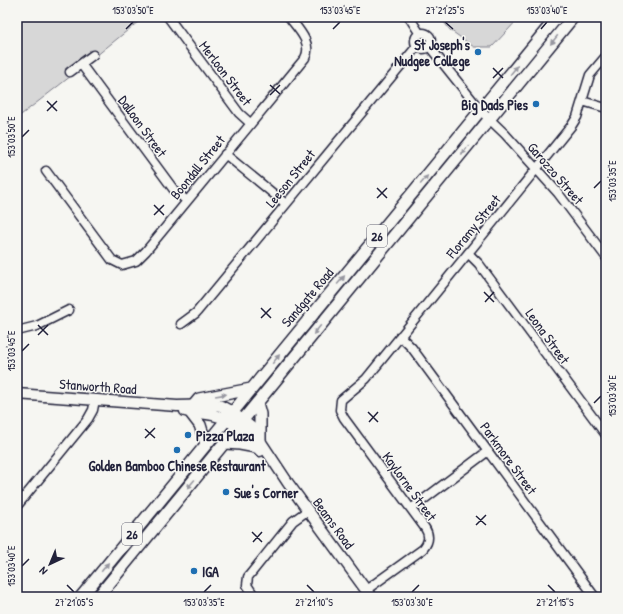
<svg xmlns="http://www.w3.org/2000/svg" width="623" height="614" font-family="'Patrick Hand',sans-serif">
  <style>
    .green { fill: #d7d7d7; stroke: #7c7c89 }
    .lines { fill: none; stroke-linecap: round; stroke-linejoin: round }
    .minor-casing { stroke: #22223b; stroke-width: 11 }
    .major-casing { stroke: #22223b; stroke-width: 13 }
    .highway-casing { stroke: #22223b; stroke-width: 14 }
    .minor { stroke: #f6f6f2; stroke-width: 8 }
    .major { stroke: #f6f6f2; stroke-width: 10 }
    .highway { stroke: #f6f6f2; stroke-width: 11 }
    .oneway { fill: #9797a0 }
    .ticks { fill: none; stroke: #22223b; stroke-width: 1.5 }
    .poi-dot { fill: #1f6fb2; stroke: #f6f6f2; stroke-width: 1.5 }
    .labels { text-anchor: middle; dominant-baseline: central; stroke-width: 3; stroke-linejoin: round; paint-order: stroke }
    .shield { fill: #f6f6f2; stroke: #626272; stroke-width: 1 }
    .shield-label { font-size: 13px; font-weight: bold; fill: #22223b }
    .poi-label { font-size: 14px; font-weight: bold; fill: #22223b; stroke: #f6f6f2; text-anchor: start }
    .street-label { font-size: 14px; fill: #22223b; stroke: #f6f6f2 }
    .neatline { fill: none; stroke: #22223b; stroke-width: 1.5 }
    .ticks-label { font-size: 10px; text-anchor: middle; fill: #22223b }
  </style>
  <rect width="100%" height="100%" fill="#f6f6f2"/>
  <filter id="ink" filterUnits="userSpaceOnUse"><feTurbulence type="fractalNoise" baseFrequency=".025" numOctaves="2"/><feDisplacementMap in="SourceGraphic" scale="8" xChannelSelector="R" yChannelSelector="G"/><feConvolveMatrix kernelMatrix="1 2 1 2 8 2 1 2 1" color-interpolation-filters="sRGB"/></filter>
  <g filter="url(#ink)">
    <path class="green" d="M 17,17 L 144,17 L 96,56 L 91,50 L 65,69 L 71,76 L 17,118 Z
      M 440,17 L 520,17 L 492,47 L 474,47 L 450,30 Z"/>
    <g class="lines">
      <defs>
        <path id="minor" d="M 168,17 L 239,113 L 250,123
          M 409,17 L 420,34
          M415 41a8 8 0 1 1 16 0a8 8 0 1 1-16 0Z
          M 429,46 L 481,111 L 505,134 L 558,193 L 606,257
          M 81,64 L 174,190 L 187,201
          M 70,72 L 93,55
          M 582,101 L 606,108
          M 225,154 L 286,204
          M 46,171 L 112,260 L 122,265 L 136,261 L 146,251 L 305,58 C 313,43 298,29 289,17
          M 468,253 L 479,264 L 606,435
          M 181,324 L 196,313 L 417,46
          M 17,331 L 37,326 L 69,310
          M 400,336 L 412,348 L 595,597
          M 17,506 L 88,419 L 93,410 L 95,400
          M 411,509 L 488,451
          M 366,590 L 423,549 C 429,542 430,536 425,528 L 344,418 L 340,410 L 341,400 L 366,379 L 572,125 L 577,117 L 590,75 L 606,56
          M 255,597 L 247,585 L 248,577 L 293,521 L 307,511"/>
        <path id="major" d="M 17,394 L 177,406 L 213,405 L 221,406 L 232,412 L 251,427 L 288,483 L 371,597
          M 185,411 C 195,413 204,413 213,415 C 233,419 248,436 260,451"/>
        <path id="highway" d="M 257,403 L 260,414 L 260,440
          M 194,405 L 199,399 L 251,389
          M 190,412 L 200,425 L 206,444
          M 225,443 L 240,444 L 256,447
          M 81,597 L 557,17
          M 98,597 L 573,17"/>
      </defs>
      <use href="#minor" class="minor-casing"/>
      <use href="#major" class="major-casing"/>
      <use href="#highway" class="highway-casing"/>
      <use href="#minor" class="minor"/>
      <use href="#major" class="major"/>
      <use href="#highway" class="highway"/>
    </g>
    <defs><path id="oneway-solid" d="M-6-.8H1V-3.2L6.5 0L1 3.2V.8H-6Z"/></defs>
    <g class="oneway">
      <use href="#oneway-solid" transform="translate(554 40) rotate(129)"/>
      <use href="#oneway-solid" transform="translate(514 70) rotate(-51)"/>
      <use href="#oneway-solid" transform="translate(465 150) rotate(129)"/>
      <use href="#oneway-solid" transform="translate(424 180) rotate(-50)"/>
      <use href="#oneway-solid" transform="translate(341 280) rotate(-50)"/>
      <use href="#oneway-solid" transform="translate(317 330) rotate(129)"/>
      <use href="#oneway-solid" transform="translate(276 359) rotate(-51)"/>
      <use href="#oneway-solid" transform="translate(221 395) rotate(-9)"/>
      <use href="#oneway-solid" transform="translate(191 484) rotate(130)"/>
      <use href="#oneway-solid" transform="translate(105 567) rotate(-51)"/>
    </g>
  </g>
  <path class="ticks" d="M 445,22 L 453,29M 126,29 L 133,22M 333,29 L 340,22M 541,29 L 547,22M 493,68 L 503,78M 493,78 L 503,68M 270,85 L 280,94M 270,95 L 280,85M 47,101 L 57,111M 47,111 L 57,101M 22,137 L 29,130M 377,188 L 387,198M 594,188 L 601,181M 377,198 L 387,188M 154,205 L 164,215M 154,215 L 164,205M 484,292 L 494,302M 485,302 L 494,292M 261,308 L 271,318M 261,318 L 271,308M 38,325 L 48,335M 38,335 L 48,325M 22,351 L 29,344M 594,403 L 601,396M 368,412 L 378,422M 369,422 L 378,412M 145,429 L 155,438M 145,438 L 155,428M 476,516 L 486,525M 476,525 L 486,515M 252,532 L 262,542M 253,542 L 262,532M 22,566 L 29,559M 67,585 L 74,592M 307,585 L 314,592M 548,585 L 555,592M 204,592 L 211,585M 412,592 L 419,585"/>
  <g class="poi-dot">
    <circle cx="478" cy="52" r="4"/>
    <circle cx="536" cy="104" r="4"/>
    <circle cx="188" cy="435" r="4"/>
    <circle cx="177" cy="450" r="4"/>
    <circle cx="226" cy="492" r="4"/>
    <circle cx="194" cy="571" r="4"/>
  </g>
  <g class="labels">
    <g class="shield">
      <rect x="367" y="225" width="20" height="22" rx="3"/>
      <rect x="122" y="523" width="20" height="22" rx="3"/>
    </g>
    <g class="shield-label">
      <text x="377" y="236">26</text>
      <text x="132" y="534">26</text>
    </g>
    <g class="poi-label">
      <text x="470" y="44" text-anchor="end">St Joseph's<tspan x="470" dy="16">Nudgee College</tspan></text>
      <text x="528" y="104" text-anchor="end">Big Dads Pies</text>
      <text x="196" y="435">Pizza Plaza</text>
      <text x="177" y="465" text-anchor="middle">Golden Bamboo Chinese Restaurant</text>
      <text x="234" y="492">Sue's Corner</text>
      <text x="202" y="571">IGA</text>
    </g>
    <g class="street-label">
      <text transform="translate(226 73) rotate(53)">Merloon Street</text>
      <text transform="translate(143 126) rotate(54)">Dalloon Street</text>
      <text transform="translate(197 167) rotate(-51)">Boondall Street</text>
      <text transform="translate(556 173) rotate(49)">Garozzo Street</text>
      <text transform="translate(290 178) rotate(-51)">Leeson Street</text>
      <text transform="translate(473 226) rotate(-51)">Floramy Street</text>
      <text transform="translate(307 297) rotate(-50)">Sandgate Road</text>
      <text transform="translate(548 336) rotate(54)">Leona Street</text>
      <text transform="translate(98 386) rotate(4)">Stanworth Road</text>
      <text transform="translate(509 458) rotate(54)">Parkmore Street</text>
      <text transform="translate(410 486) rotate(54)">Kaylorne Street</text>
      <text transform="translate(334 523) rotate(54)">Beams Road</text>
    </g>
  </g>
  <rect width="623" height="614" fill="none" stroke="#f6f6f2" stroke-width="44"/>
  <g transform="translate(50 564) rotate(224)" stroke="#f6f6f2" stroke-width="3" paint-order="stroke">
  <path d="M0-3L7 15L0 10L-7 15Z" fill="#22223b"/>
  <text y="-6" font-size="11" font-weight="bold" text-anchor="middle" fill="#22223b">N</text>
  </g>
  <rect x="22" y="22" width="579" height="570" class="neatline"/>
  <g class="ticks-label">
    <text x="133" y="14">153°03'50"E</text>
    <text x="340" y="14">153°03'45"E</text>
    <text x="445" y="14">27°21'25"S</text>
    <text x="547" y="14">153°03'40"E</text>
    <text transform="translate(11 137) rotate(-90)" y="4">153°03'50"E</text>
    <text transform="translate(612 181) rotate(-90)" y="4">153°03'35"E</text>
    <text transform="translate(11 351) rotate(-90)" y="4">153°03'45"E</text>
    <text transform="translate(612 396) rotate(-90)" y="4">153°03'30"E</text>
    <text transform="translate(11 566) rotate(-90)" y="4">153°03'40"E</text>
    <text x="74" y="606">27°21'05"S</text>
    <text x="204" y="606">153°03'35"E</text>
    <text x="314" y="606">27°21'10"S</text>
    <text x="412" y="606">153°03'30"E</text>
    <text x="555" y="606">27°21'15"S</text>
  </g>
</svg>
